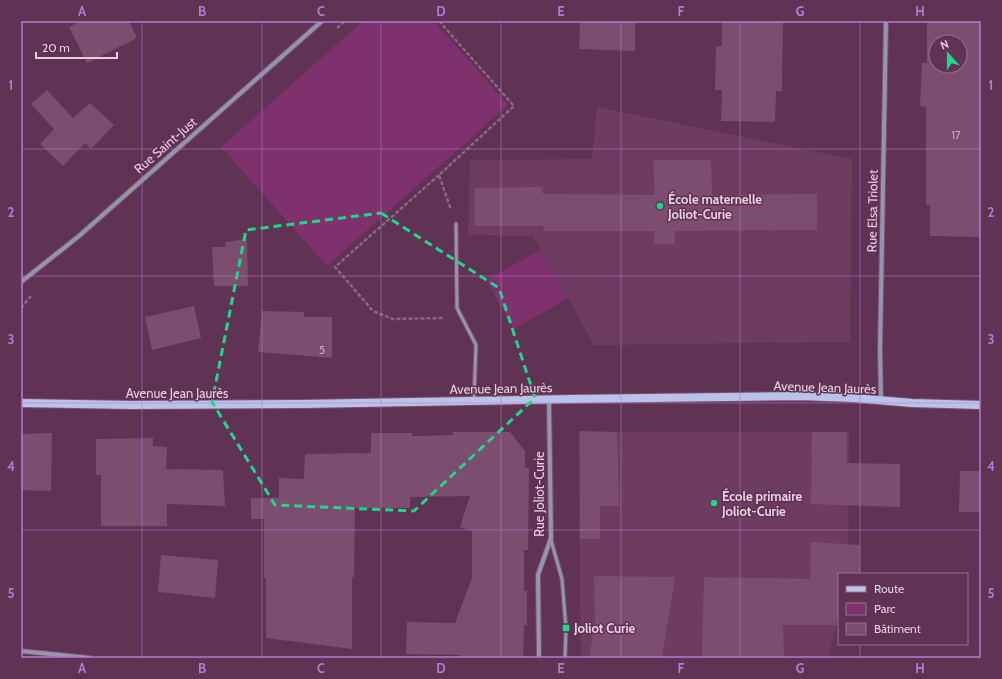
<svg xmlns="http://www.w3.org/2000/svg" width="1002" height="679" font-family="Cabin,sans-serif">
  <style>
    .built { fill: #6e3b61 }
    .green { fill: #7f316d }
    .building { fill: #7d4d70; fill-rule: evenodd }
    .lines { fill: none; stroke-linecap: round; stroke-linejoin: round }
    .service-casing { stroke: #7b5170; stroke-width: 5 }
    .minor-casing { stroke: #7b5170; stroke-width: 6 }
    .secondary-casing { stroke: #7b5170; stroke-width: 10 }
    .path { stroke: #8e6683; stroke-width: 2.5; stroke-dasharray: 4 2; stroke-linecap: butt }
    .service { stroke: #9195ad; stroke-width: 3 }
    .minor { stroke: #9195ad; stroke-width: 4 }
    .secondary { stroke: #bbc2e8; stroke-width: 8 }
    .marked { fill: none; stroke: #1bd988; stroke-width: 3; stroke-dasharray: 8 5; stroke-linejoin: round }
    .grid { fill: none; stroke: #b27cd0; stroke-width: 1; stroke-opacity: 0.55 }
    .poi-dot { fill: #1bd988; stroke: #603254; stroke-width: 1.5 }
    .labels { text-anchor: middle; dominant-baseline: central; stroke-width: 3; stroke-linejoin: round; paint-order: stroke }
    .number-label { font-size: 11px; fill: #ceadc4 }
    .street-label { font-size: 13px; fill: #e9cde0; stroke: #603254 }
    .poi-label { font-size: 13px; font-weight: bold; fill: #e9cde0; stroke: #603254; text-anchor: start }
    .neatline { fill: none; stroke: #b27cd0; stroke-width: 1.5 }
    .grid-label { font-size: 13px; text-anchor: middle; font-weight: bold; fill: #b27cd0 }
  </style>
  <rect width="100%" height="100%" fill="#603254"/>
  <path class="built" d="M 597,107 L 852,159 L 850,342 L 594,345 L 533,236 L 468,235 L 470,160 L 592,159 Z
    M 578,432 L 849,432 L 848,574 L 839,574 L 839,616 L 828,658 L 581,658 Z"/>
  <path class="green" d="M 363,21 L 434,21 L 508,105 L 327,266 L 221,147 Z
    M 540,250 L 568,298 L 514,329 L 486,280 Z"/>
  <path class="building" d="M 81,21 L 129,21 L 137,38 L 87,63 L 69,27 Z
    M 580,21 L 635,21 L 635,51 L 579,49 Z
    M 722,21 L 783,21 L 782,91 L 776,91 L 775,122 L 721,121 L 722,90 L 715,90 L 716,47 L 722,46 Z
    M 927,21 L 981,21 L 981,237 L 930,236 L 930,205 L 926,205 L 926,107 L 920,106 L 922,63 L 927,63 ZM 936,42 L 960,42 L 960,66 L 936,66 Z
    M 47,90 L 73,118 L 90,103 L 114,125 L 91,149 L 85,143 L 63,166 L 40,144 L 54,129 L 31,104 Z
    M 653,160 L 711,160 L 712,195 L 817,194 L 817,230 L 675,231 L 675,244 L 654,244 L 654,231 L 543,231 L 544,226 L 475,226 L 475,188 L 542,187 L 543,194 L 655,195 Z
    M 247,239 L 248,286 L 214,286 L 212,247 L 225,247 L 226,242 Z
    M 194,306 L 201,338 L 152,350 L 145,317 Z
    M 262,311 L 304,312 L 304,317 L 332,317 L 332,358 L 258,352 Z
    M 580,431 L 617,432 L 619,506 L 600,506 L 600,539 L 580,539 Z
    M 453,432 L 510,432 L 525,451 L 525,468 L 529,468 L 528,550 L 524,550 L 524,591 L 527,591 L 527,625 L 524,625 L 523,658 L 460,658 L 460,655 L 406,654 L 407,622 L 455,623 L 472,578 L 472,531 L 460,527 L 470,496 L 410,497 L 410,508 L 355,508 L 354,577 L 352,577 L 352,649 L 266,638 L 266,578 L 264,578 L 264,519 L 251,519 L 251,498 L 279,498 L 279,478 L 304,479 L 305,454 L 371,453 L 371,433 L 412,433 L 412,436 L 453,435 Z
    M 812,432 L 847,432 L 847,463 L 900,464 L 900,507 L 811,504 Z
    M 52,433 L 51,491 L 21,490 L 21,434 Z
    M 153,438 L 153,446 L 167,447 L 166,469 L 223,470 L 225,506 L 167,504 L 167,526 L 101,526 L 101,475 L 96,475 L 96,439 Z
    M 960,471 L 981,471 L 981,512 L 959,512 Z
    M 811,542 L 860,545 L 860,574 L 839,574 L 839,614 L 836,625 L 783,625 L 784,658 L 702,658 L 704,577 L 810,579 Z
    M 161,555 L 218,560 L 215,598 L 158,592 Z
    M 594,576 L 675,577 L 662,658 L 589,658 L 595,623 Z"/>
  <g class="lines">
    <defs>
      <path id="service" d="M 456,224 L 457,308 L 476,345 L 474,399
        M 551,540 L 562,579 L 566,628 L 565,658"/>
      <path id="minor" d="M 21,282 L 79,236 L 322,21
        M 881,400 L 880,350 L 886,21
        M 21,651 L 90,658
        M 539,658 L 538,575 L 551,538 L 549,400"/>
      <path id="secondary" d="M 21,403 L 132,405 L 302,404 L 572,399 L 799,396 L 854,398 L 912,403 L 981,405"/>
    </defs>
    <use href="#service" class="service-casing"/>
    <use href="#minor" class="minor-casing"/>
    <use href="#secondary" class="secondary-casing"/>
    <path class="path" d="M 439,21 L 514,106 L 439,175 L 451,210
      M 337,28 L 345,21
      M 439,175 L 335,267 L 373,311 L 393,319 L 444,318
      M 21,308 L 31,296"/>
    <use href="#service" class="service"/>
    <use href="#minor" class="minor"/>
    <use href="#secondary" class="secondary"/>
  </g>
  <path class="marked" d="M 381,213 L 499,288 L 535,398 L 414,511 L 275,505 L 212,402 L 246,230 Z"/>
  <path class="grid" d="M 142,21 L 142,658M 262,21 L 262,658M 381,21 L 381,658M 501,21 L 501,658M 621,21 L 621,658M 740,21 L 740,658M 860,21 L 860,574M 21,149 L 981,149M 21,276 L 981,276M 21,403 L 981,403M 21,530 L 981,530M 860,644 L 860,658"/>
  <g class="poi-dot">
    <circle cx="660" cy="206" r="4"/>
    <circle cx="714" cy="503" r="4"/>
    <rect x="562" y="624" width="8" height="8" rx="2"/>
  </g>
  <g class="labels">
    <g class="number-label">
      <text x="956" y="135">17</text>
      <text x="322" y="350">5</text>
    </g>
    <g class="street-label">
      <text transform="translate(165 145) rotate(-41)">Rue Saint-Just</text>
      <text transform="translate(872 211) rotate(-89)">Rue Elsa Triolet</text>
      <text transform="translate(825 387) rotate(2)">Avenue Jean Jaurès</text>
      <text transform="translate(501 388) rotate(-1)">Avenue Jean Jaurès</text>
      <text x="177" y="393">Avenue Jean Jaurès</text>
      <text transform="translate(539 494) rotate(-90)">Rue Joliot-Curie</text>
    </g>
    <g class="poi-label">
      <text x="668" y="199">École maternelle<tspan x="668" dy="15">Joliot-Curie</tspan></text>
      <text x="722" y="496">École primaire<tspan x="722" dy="15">Joliot-Curie</tspan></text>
      <text x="574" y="628">Joliot Curie</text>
    </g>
  </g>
  <rect width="1002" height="679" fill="none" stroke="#603254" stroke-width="44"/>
  <rect x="838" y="573" width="130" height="72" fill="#603254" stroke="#97708c"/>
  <rect x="846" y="586" width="20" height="6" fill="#bbc2e8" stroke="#97708c"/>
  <text x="874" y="593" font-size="12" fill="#e9cde0">Route</text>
  <rect x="846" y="603" width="20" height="12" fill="#7f316d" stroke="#97708c"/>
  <text x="874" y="613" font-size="12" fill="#e9cde0">Parc</text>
  <rect x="846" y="623" width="20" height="12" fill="#7d4d70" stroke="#97708c"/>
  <text x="874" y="633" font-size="12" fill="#e9cde0">Bâtiment</text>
  <g transform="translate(948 54) rotate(339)"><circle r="19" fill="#603254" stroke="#97708c"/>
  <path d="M0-3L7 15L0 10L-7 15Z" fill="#1bd988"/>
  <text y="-6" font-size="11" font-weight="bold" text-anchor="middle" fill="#e9cde0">N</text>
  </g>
  <path d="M36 52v6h81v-6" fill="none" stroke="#e9cde0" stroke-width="2"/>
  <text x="42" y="52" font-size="12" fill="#e9cde0" stroke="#603254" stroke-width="3" paint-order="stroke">20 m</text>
  <rect x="22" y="22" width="958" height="635" class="neatline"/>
  <g class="grid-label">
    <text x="82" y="16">A</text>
    <text x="202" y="16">B</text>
    <text x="321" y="16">C</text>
    <text x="441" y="16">D</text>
    <text x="561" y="16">E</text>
    <text x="681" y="16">F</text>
    <text x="800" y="16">G</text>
    <text x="920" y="16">H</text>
    <text x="11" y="90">1</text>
    <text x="991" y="90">1</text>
    <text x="11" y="217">2</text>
    <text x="991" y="217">2</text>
    <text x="11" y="344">3</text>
    <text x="991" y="344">3</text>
    <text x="11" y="471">4</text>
    <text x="991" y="471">4</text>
    <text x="11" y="598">5</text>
    <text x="991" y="598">5</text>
    <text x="82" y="673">A</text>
    <text x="202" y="673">B</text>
    <text x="321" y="673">C</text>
    <text x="441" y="673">D</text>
    <text x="561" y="673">E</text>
    <text x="681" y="673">F</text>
    <text x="800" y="673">G</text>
    <text x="920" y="673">H</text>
  </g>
</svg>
